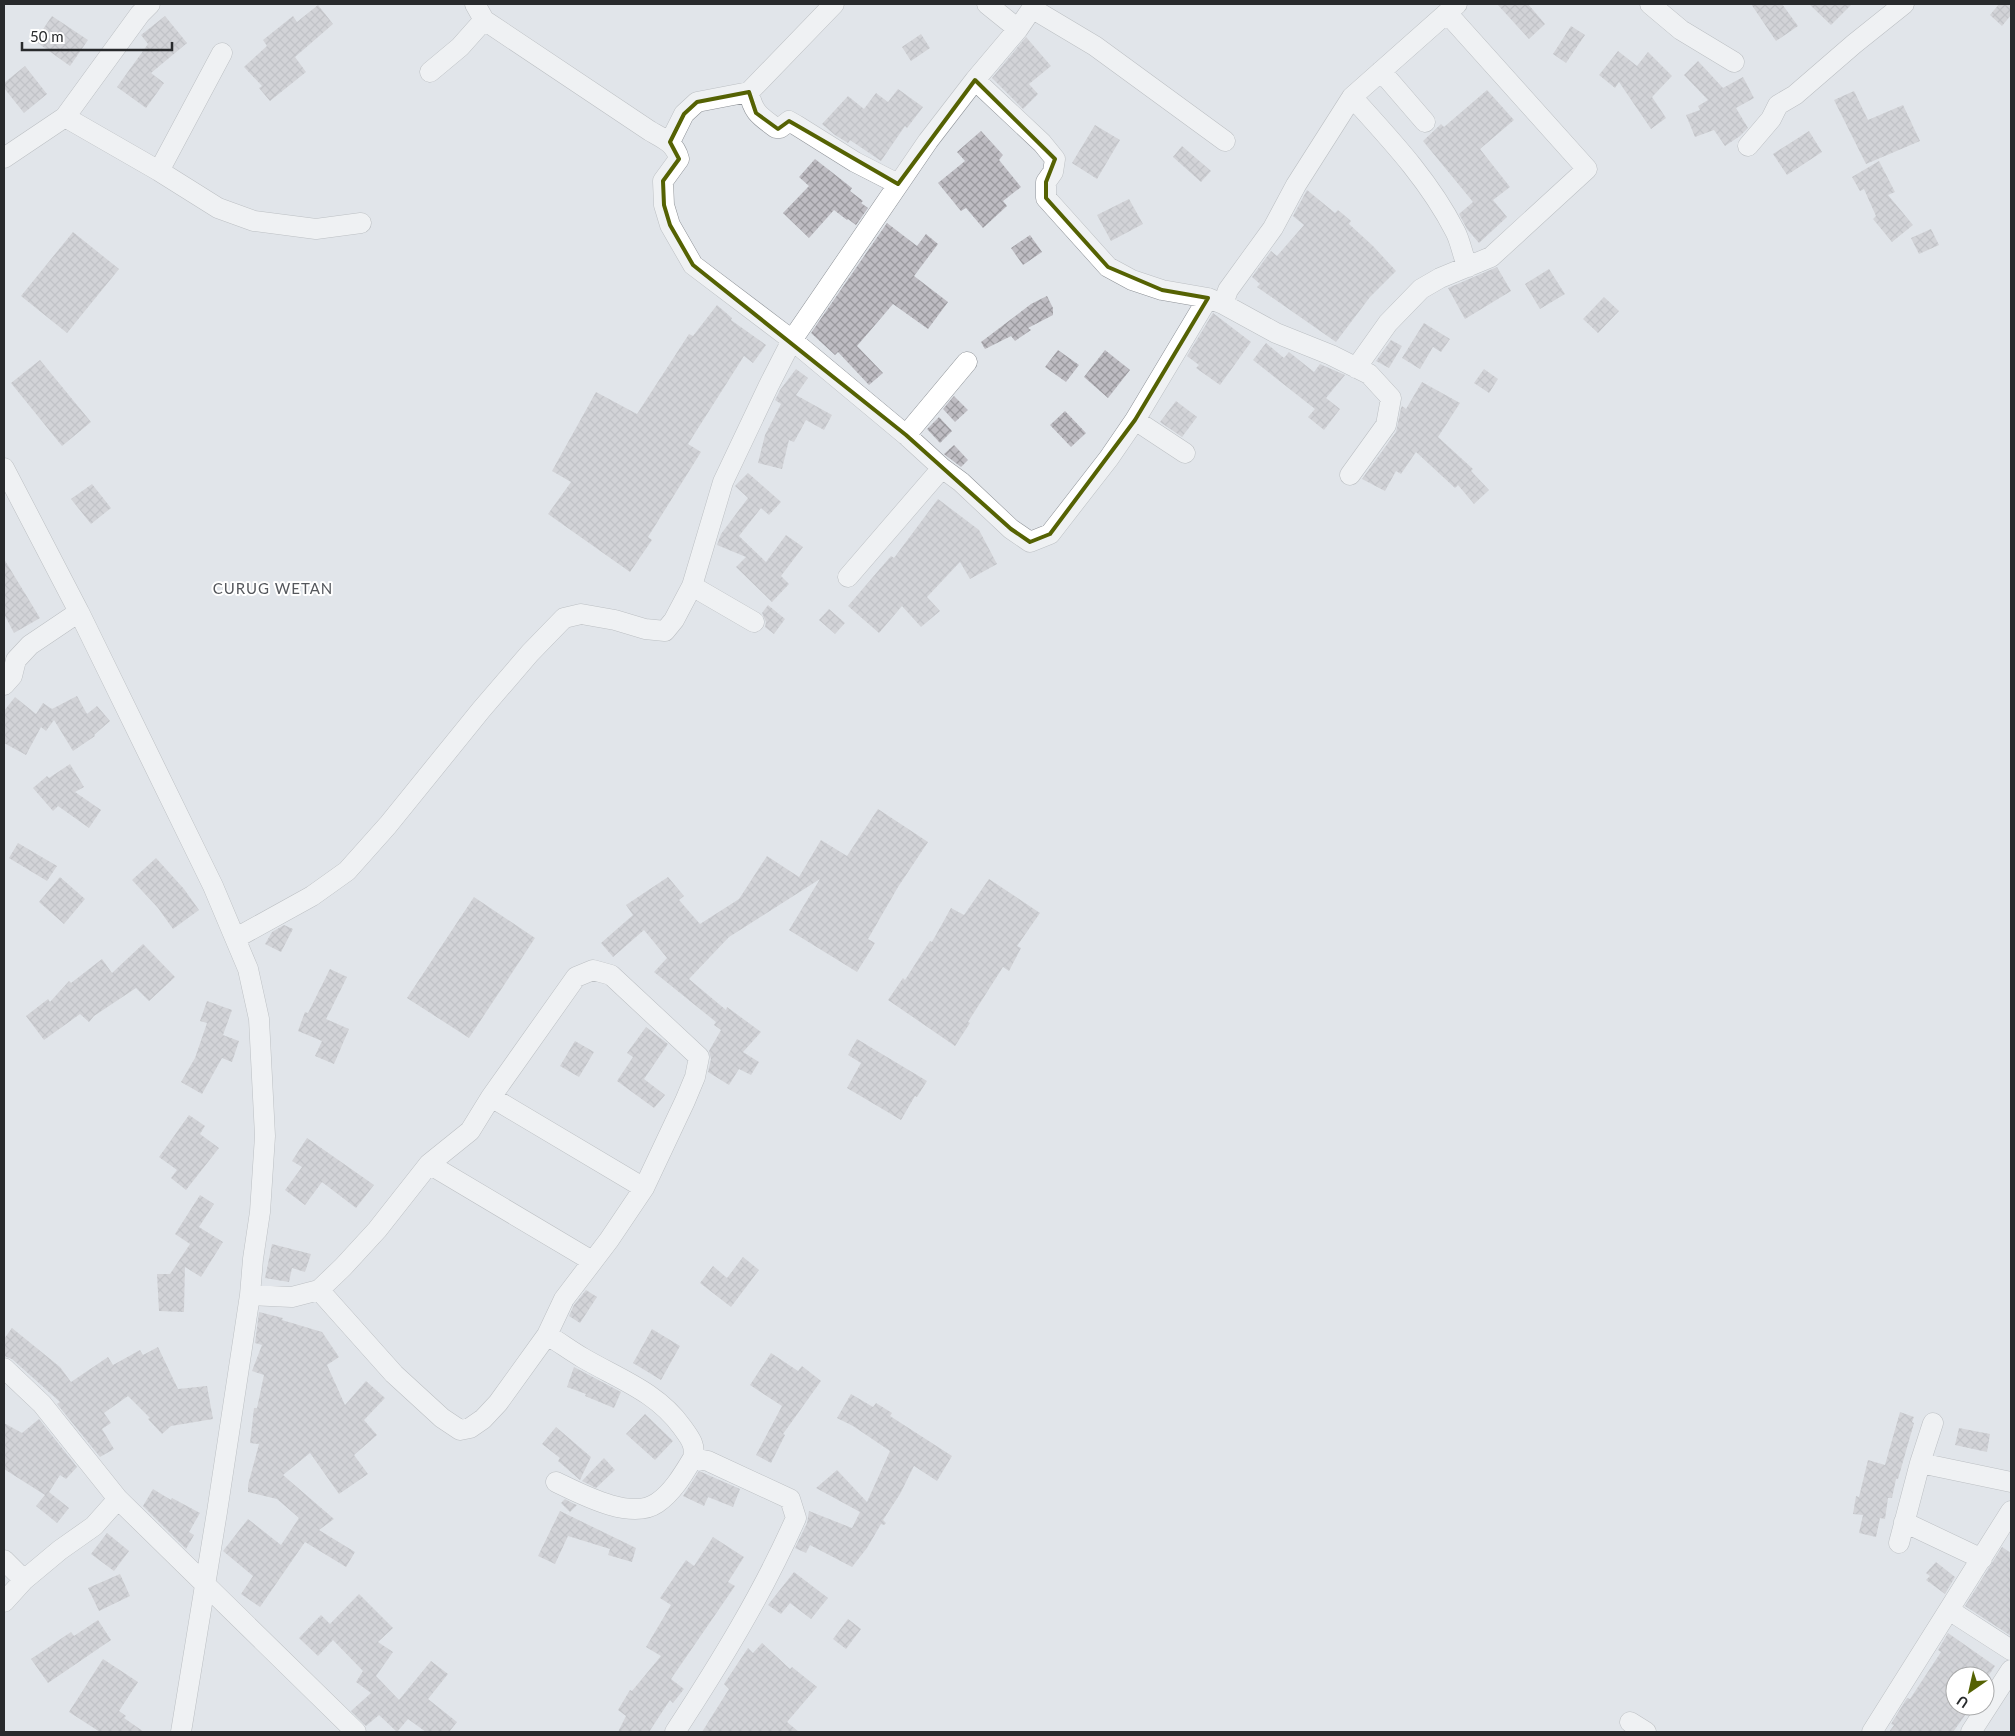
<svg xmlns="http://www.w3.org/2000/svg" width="2015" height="1736" font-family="Lato,sans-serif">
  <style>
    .building { fill: url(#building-cross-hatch) }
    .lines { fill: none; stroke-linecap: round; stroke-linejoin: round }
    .minor-casing { stroke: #8e9297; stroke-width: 21 }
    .minor { stroke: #fff; stroke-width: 20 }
    .marked { fill: none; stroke: #556203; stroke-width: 4; stroke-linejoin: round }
    .labels { text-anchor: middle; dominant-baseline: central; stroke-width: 4; stroke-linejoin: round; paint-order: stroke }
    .quarter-label { font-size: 15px; letter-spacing: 1px; fill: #54575c; stroke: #fff }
  </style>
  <defs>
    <pattern id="building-cross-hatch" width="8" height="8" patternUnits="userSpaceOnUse" patternTransform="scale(1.25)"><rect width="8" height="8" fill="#bebcc2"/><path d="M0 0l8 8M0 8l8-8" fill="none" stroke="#9a999e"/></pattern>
  </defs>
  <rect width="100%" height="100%" fill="#e1e5ea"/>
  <path class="building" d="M 1497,4 L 1528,4 L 1545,24 L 1529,39 Z
    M 1751,4 L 1782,4 L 1798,26 L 1776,41 Z
    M 1809,4 L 1852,4 L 1831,25 Z
    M 1999,4 L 2011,4 L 2011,15 L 2002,26 L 1990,15 Z
    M 318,5 L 333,24 L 295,57 L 306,72 L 270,101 L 259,88 L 262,86 L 244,67 L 267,46 L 263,40 L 293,16 L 297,22 Z
    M 52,16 L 88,40 L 70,66 L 35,41 Z
    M 165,16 L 187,43 L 151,73 L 164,83 L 146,108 L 117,87 L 148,44 L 141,35 Z
    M 1571,26 L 1585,35 L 1566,63 L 1553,54 Z
    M 921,34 L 930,48 L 911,61 L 902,47 Z
    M 1026,37 L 1051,66 L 1029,84 L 1038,94 L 1023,109 L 992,78 Z
    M 1618,51 L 1637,66 L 1648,52 L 1672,76 L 1652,97 L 1666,118 L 1651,129 L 1619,82 L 1615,88 L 1599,75 Z
    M 1698,61 L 1723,88 L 1743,77 L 1754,98 L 1736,108 L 1748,128 L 1740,136 L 1725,146 L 1714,130 L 1695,137 L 1686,115 L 1700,110 L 1698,106 L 1708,100 L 1684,75 Z
    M 25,66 L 47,94 L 24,113 L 4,88 L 4,83 Z
    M 898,89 L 923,107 L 907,128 L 905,126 L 881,161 L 850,140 L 848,143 L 835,135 L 822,124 L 848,96 L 864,109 L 876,93 L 888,102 Z
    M 1487,90 L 1514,120 L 1480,149 L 1510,187 L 1493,200 L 1507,217 L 1479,243 L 1467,229 L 1459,214 L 1473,202 L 1423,141 L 1441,124 L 1444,127 Z
    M 1854,91 L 1868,120 L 1903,105 L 1920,141 L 1866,164 L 1834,100 Z
    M 1095,125 L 1120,140 L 1097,179 L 1072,163 Z
    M 981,131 L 1003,155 L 999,160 L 1021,187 L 1003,201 L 1007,206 L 983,228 L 966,208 L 961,211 L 938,183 L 965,161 L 957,152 Z
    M 1809,131 L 1822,152 L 1787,175 L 1773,154 Z
    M 1182,146 L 1211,171 L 1201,182 L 1173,157 Z
    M 815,159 L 852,188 L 850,191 L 863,201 L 861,203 L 868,208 L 856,225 L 848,219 L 847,220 L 834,210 L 809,238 L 783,213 L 809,186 L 799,177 Z
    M 1879,161 L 1895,192 L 1888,195 L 1913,225 L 1892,242 L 1873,219 L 1876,216 L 1864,189 L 1860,191 L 1852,177 Z
    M 1307,190 L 1335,213 L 1338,210 L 1351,221 L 1349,224 L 1373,246 L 1396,271 L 1370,297 L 1336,342 L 1257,287 L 1260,284 L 1252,277 L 1271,251 L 1277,256 L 1304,225 L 1293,216 Z
    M 1129,199 L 1143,224 L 1111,241 L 1097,215 Z
    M 887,223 L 917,246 L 926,234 L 938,244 L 914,276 L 948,302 L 928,329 L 893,304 L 857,346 L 883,373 L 869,385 L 838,352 L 835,355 L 811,333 Z
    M 1931,229 L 1939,245 L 1919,254 L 1911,238 Z
    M 73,232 L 119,269 L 67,333 L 21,296 Z
    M 1030,235 L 1042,252 L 1023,265 L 1011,248 Z
    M 1497,267 L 1511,291 L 1465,319 L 1448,288 Z
    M 1549,269 L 1565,294 L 1540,309 L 1525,284 Z
    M 1047,296 L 1053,308 L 1053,315 L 1028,328 L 1031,330 L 1015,341 L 1011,336 L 985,349 L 981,342 L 1031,304 Z
    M 1604,297 L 1619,311 L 1598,333 L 1583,319 Z
    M 717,305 L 732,318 L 731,320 L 766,345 L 753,363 L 744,356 L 688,444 L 701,452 L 648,537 L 652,540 L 630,572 L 548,514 L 571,482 L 552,471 L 596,392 L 637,414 L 689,334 L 693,336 Z
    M 1213,313 L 1251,342 L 1220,385 L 1196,368 L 1199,365 L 1187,356 Z
    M 1424,323 L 1450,339 L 1441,352 L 1433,347 L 1420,369 L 1402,358 Z
    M 1391,340 L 1402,346 L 1389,368 L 1376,361 Z
    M 1266,343 L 1284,358 L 1289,352 L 1314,372 L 1320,364 L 1345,375 L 1326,398 L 1340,409 L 1324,430 L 1308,417 L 1315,409 L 1253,360 Z
    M 1058,350 L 1079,365 L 1066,382 L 1045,367 Z
    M 1105,350 L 1130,370 L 1108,398 L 1084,377 Z
    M 40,360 L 91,422 L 62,446 L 11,383 Z
    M 796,369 L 808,378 L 796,395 L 832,415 L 824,430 L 806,420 L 794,442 L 789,440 L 782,469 L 758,463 L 765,435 L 781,404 L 775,400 L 780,390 Z
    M 1484,369 L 1498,379 L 1489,393 L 1474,383 Z
    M 1422,382 L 1460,403 L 1438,437 L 1473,469 L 1471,471 L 1489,490 L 1474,504 L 1458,485 L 1455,488 L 1416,452 L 1401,474 L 1396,471 L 1385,491 L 1362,479 L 1396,432 L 1401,408 L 1402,406 L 1406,409 Z
    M 954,396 L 968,410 L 955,422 L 943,409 Z
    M 1176,401 L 1197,417 L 1182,437 L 1160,422 Z
    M 1065,411 L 1086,433 L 1071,447 L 1050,425 Z
    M 939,417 L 952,431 L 940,443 L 927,429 Z
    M 954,445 L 968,460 L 961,467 L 944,454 Z
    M 748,473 L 781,502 L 769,515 L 761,508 L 739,536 L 766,562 L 786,535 L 803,547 L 781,576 L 789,584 L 772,602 L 736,567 L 746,557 L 717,545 L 721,534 L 748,498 L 735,486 Z
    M 92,484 L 111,508 L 91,524 L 71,499 Z
    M 938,499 L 979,530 L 997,564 L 970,579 L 960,562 L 927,597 L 940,611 L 921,627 L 902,606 L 879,633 L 848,606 L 891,556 L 894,558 Z
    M 4,559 L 40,618 L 14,633 L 4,614 Z
    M 768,605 L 785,619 L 774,634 L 765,627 L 766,622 L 762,613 Z
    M 829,609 L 845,623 L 835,634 L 819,620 Z
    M 77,696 L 87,714 L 97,706 L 110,721 L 94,735 L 95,736 L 73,751 L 54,720 L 46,731 L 41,727 L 26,755 L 4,743 L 4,711 L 15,697 L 36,714 L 43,703 L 52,709 Z
    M 70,764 L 84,787 L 75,792 L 101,810 L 89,828 L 58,806 L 53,811 L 33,788 L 47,776 L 49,778 Z
    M 878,809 L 928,842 L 898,887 L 868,939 L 875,943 L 857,972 L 789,930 L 820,879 L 729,937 L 689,979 L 726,1010 L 727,1007 L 761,1032 L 743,1052 L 759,1062 L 751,1075 L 739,1069 L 729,1085 L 708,1072 L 711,1059 L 709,1051 L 721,1030 L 714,1025 L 716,1022 L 654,972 L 667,958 L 644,930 L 613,957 L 601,943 L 633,915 L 626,905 L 668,877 L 684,896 L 679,900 L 700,924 L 739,899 L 767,856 L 799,877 L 821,840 L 847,856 Z
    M 18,843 L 57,866 L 47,881 L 9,858 Z
    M 156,858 L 184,889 L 199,910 L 173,929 L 158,908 L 132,880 Z
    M 60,877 L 85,899 L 64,924 L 39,902 Z
    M 989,879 L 1040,913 L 1017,946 L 1021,948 L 1009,971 L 1003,967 L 968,1022 L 970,1023 L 955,1046 L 888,1000 L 903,978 L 905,980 L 930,941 L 932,942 L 951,908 L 964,915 Z
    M 474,897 L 535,938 L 469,1038 L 407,998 Z
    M 284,925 L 293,929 L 281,952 L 265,944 L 272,932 Z
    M 143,944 L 175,977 L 149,1001 L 136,988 L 94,1016 L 89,1022 L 80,1014 L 44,1040 L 26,1016 L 48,999 L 50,1002 L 69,981 L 71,983 L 102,959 L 112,973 Z
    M 330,969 L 347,977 L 326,1019 L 349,1029 L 334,1064 L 315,1056 L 322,1041 L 298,1031 L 305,1012 L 308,1013 Z
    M 207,1001 L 232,1010 L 223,1035 L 239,1041 L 232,1062 L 222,1058 L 202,1094 L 181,1082 L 195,1058 L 207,1023 L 200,1021 Z
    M 646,1027 L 668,1044 L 644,1079 L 665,1095 L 654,1108 L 617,1081 L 633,1057 L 627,1053 Z
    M 857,1039 L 927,1081 L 917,1097 L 915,1096 L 901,1120 L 847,1088 L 861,1063 L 848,1055 Z
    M 575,1041 L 594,1052 L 579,1077 L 560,1066 Z
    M 189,1115 L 205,1126 L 200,1134 L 219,1148 L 186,1190 L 171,1178 L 177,1170 L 159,1157 Z
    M 307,1138 L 374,1185 L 356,1208 L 322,1182 L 305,1205 L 285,1190 L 302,1167 L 292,1161 Z
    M 200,1195 L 214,1204 L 199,1227 L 223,1242 L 201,1277 L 185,1267 L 184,1312 L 159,1311 L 157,1274 L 170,1274 L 190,1244 L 175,1234 Z
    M 272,1244 L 311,1254 L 305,1272 L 292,1268 L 289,1282 L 265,1278 Z
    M 743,1257 L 759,1270 L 731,1307 L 700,1283 L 713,1266 L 727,1278 Z
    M 586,1290 L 597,1297 L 580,1323 L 569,1316 L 574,1305 Z
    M 259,1312 L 283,1318 L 282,1320 L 322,1332 L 339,1357 L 327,1365 L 345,1405 L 366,1381 L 385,1398 L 364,1420 L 377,1435 L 354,1455 L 368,1474 L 339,1494 L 310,1453 L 283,1475 L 334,1519 L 319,1530 L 355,1552 L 346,1567 L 305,1542 L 260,1607 L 241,1594 L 253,1576 L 223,1551 L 248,1519 L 281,1545 L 299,1518 L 277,1499 L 248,1492 L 248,1485 L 259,1444 L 250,1443 L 254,1408 L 257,1408 L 264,1375 L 252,1371 L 262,1345 L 255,1343 Z
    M 12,1328 L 60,1367 L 71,1382 L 108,1357 L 113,1365 L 140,1350 L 143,1355 L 158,1347 L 178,1389 L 207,1386 L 213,1419 L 171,1426 L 162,1434 L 148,1419 L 150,1418 L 128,1396 L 104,1413 L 111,1423 L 102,1429 L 114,1449 L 100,1457 L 57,1404 L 60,1402 L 12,1359 L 4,1356 L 4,1339 Z
    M 652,1329 L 680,1346 L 661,1380 L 633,1363 Z
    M 771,1353 L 798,1371 L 802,1366 L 821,1381 L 783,1434 L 785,1435 L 771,1463 L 756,1455 L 782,1406 L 750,1385 Z
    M 574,1367 L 621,1392 L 614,1408 L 585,1396 L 586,1394 L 567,1387 Z
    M 851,1394 L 873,1407 L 876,1403 L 892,1413 L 890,1416 L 952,1456 L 937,1481 L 914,1466 L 900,1494 L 883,1520 L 886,1523 L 884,1525 L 881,1524 L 867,1548 L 852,1567 L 810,1545 L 806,1553 L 795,1548 L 807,1523 L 809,1511 L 852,1528 L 860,1512 L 816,1488 L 837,1470 L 867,1502 L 890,1451 L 853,1426 L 837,1418 Z
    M 1900,1412 L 1914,1417 L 1912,1422 L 1914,1423 L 1898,1479 L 1896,1479 L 1892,1498 L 1888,1498 L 1885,1519 L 1880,1518 L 1876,1537 L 1859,1533 L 1863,1515 L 1853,1514 L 1856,1496 L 1859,1497 L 1868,1460 L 1885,1465 Z
    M 645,1414 L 673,1441 L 655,1460 L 626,1434 Z
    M 39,1419 L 77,1467 L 66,1479 L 60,1475 L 49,1492 L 69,1508 L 57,1523 L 36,1506 L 45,1495 L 4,1469 L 4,1423 L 22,1433 Z
    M 556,1427 L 591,1457 L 580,1480 L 558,1461 L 560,1458 L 542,1444 Z
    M 1959,1428 L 1990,1434 L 1987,1452 L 1955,1445 Z
    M 604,1458 L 615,1470 L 596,1488 L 582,1481 Z
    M 699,1471 L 740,1489 L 733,1507 L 708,1497 L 704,1506 L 683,1496 Z
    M 153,1489 L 171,1500 L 172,1498 L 200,1513 L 189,1532 L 194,1535 L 186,1549 L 143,1506 Z
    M 565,1499 L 574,1504 L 577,1505 L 570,1512 L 561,1503 Z
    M 560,1511 L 636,1548 L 632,1562 L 608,1555 L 610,1549 L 568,1536 L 555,1564 L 538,1556 Z
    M 107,1533 L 129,1551 L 114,1571 L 91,1554 Z
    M 713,1537 L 744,1557 L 728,1582 L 735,1586 L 671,1679 L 684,1689 L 673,1703 L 670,1700 L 649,1732 L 618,1732 L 626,1716 L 618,1710 L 630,1690 L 632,1691 L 661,1656 L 646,1647 L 671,1605 L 660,1598 L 686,1560 L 694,1566 Z
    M 2002,1547 L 2011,1553 L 2011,1636 L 1965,1606 Z
    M 1936,1562 L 1955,1577 L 1945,1594 L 1926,1580 L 1930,1576 L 1926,1573 Z
    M 794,1572 L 828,1598 L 811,1619 L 790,1603 L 781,1614 L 768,1605 Z
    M 120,1574 L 130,1596 L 99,1611 L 88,1588 Z
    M 359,1594 L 393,1628 L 378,1642 L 393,1652 L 376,1676 L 399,1700 L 431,1661 L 448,1674 L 428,1699 L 457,1722 L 449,1732 L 426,1732 L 408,1719 L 397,1732 L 379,1715 L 366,1726 L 351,1711 L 371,1693 L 356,1682 L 363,1671 L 333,1640 L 318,1656 L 299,1638 L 321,1615 L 330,1624 Z
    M 848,1619 L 861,1629 L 846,1649 L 833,1639 Z
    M 98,1620 L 111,1640 L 48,1683 L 31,1659 L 71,1632 L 74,1636 Z
    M 1948,1633 L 1995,1666 L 1985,1681 L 1985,1676 L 1955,1676 L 1955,1706 L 1967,1706 L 1963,1712 L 1966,1714 L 1953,1732 L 1889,1732 L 1894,1725 L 1891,1724 L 1907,1698 L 1910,1699 L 1941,1652 L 1938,1650 Z
    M 762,1643 L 790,1669 L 792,1667 L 817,1687 L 787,1722 L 799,1732 L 702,1732 L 729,1689 L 724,1684 L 748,1648 L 753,1653 Z
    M 103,1659 L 138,1682 L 119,1711 L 126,1716 L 124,1718 L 144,1732 L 100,1732 L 69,1712 Z"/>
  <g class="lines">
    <defs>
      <path id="minor" d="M 475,4 L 484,20 L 650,131 C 664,139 675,143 679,159 L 663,181 L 664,205 L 670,225 L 693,265 L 792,340 L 906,435 L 942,468 L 961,482 L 1011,529 L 1030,542 L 1050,534 L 1109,458 L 1135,420 L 1208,298
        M 987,4 L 1018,29
        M 1650,4 L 1681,30 L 1734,62
        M 1033,9 L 1095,46 L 1225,141
        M 1381,71 L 1425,122
        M 430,72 L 460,47 L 484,20
        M 975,80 L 1042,143 L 1055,159 L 1053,172 L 1046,182 L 1046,198 L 1108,267 L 1132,280 L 1162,290 L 1208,298 L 1223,304 L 1276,333 L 1331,355 L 1369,374 L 1391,398 L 1386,425 L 1350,475
        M 749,92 C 753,113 760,116 776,128 L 780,128 L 789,121 L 796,125 L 855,162 L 898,184
        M 1352,97 C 1390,139 1429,180 1455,231 C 1461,242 1462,255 1468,267
        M 65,117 L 159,171 L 222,53
        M 670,142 L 684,114 L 697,102 L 749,92 L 834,4
        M 1748,146 L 1771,119 L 1778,105 L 1795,95 L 1854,44 L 1904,4
        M 4,158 L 65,117 L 140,14 L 150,4
        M 159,171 L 218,208 L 254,221 L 316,229 L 361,223
        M 1223,304 L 1228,290 L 1273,228 L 1296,185 L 1352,97 L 1457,4
        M 1356,368 L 1388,323 L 1421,289 L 1440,278 L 1491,257 L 1587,169 L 1447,13
        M 1135,420 L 1185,453
        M 906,435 L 967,362
        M 4,468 L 79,612 L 213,886 L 248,969 L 259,1019 L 265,1136 L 260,1212 L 253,1259 L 250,1295 L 217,1512 L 181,1732
        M 848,577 L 942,468
        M 692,586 L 754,622
        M 4,685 L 12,676 L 16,660 L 30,645 L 79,612
        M 236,938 L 312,896 L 347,871 L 388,825 L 481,710 L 530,653 L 564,618 L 581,614 L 615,620 L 645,629 L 665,631 L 674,620 L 692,586 L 723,482 L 769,385 L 792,340 L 928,141 L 975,80 L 1018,29 L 1035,4
        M 491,1097 L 644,1188
        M 429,1164 L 592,1261
        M 250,1295 L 292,1297 L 319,1290 L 343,1267 L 377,1230 L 429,1164 L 470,1131 L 491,1097 L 576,977 L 593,970 L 611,975 L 699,1057 L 695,1077 L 685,1101 L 644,1188 L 609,1240 L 564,1299 L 547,1335 L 498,1403 L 483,1419 L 470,1428 L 460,1430 L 442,1418 L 394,1374 L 319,1290
        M 547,1335 C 559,1342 571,1351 583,1358 C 619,1379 657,1392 682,1427 C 690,1438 696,1445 693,1458 L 708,1461 L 790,1499 L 796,1518 C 763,1593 720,1663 675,1732
        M 4,1368 L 42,1404 L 118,1499 L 356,1732
        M 1920,1463 L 1933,1423
        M 556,1482 C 581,1494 631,1521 657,1503 C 673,1492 684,1473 693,1458
        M 1904,1522 L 1982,1559
        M 1899,1543 L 1920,1463 L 2011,1482
        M 4,1560 L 24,1580
        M 4,1602 L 24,1580 L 60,1550 L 94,1526 L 118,1499
        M 1949,1610 L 2011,1650
        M 1630,1722 L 1646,1732
        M 1872,1732 L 2011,1511
        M 1971,1732 L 2011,1670"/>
    </defs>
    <use href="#minor" class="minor-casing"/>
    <use href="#minor" class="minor"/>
  </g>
  <path d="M0 0H2015V1736H0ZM 975,80 L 1055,159 L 1046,182 L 1046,198 L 1108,267 L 1162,290 L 1208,298 L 1135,420 L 1050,534 L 1030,542 L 1011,529 L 906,435 L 693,265 L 670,225 L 664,205 L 663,181 L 679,159 L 670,142 L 684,114 L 697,102 L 749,92 L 756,113 L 778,129 L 789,121 L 796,125 L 898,184 Z" fill="#e1e5ea" fill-opacity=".55" fill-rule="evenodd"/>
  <path class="marked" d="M 975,80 L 1055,159 L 1046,182 L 1046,198 L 1108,267 L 1162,290 L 1208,298 L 1135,420 L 1050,534 L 1030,542 L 1011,529 L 906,435 L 693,265 L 670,225 L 664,205 L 663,181 L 679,159 L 670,142 L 684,114 L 697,102 L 749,92 L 756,113 L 778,129 L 789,121 L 796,125 L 898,184 Z"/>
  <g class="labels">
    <g class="quarter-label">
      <text x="273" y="588">CURUG WETAN</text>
    </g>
  </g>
  <rect width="2015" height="1736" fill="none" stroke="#282a2c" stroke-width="10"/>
  <g transform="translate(1970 1691) rotate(214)"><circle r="24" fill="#ffffff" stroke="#a9aaab"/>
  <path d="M0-4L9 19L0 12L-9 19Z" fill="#556203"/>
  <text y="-8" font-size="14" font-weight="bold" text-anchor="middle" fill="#282a2c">U</text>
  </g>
  <path d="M22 42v8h150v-8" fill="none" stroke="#282a2c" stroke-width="2.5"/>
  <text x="30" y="42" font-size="15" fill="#282a2c" stroke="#ffffff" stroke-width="4" paint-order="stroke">50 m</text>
</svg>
